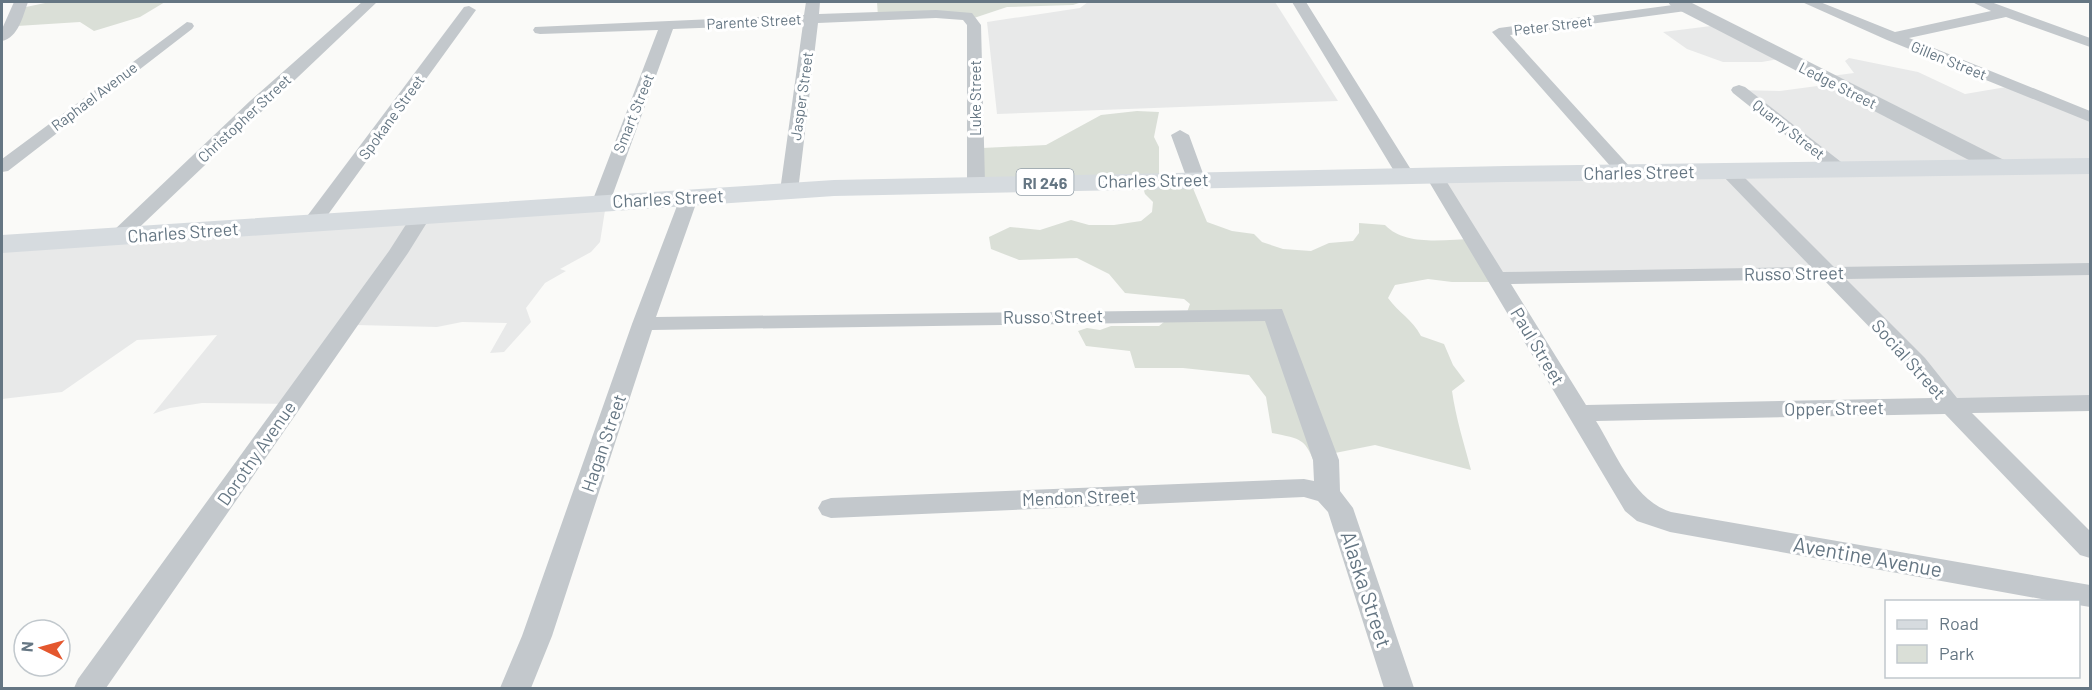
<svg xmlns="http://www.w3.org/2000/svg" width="2092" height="690" font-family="Barlow,sans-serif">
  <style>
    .built { fill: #e8e9e9 }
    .green { fill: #dadfd7 }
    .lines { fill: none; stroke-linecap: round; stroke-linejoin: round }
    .minor { fill: #c3c8cc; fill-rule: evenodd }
    .tertiary { fill: #c3c8cc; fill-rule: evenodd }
    .primary { fill: #d6dbdf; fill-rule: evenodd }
    .labels { text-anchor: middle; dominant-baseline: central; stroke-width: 6; stroke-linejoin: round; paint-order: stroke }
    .far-street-label { font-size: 15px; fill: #657683; stroke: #fff }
    .shield { fill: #fff; stroke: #939fa8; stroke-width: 1.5 }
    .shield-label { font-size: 16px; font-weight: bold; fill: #657683 }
    .street-label { font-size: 18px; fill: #657683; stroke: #fff }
    .near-street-label { font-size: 21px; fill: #657683; stroke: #fff }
  </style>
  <rect width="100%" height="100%" fill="#fafaf8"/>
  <path class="built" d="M 1088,2 L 1275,2 L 1338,101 L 997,114 L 987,22 L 1080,8 Z
    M 1719,25 L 1785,58 L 1762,62 L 1723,62 L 1687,49 L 1663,32 Z
    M 1849,58 L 1918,72 L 1965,94 L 2012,86 L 2085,115 L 2090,114 L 2090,402 L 1963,405 L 1828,277 L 1502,278 L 1441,176 L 1831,169 L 1739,90 L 1780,91 L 1832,84 L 1823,77 L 1854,73 L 1845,61 Z
    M 606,204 L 600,242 L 591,252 L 560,269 L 566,271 L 545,283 L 526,308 L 531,322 L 504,352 L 490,353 L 507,323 L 462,322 L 437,327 L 356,325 L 293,404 L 202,403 L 170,408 L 153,414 L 217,335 L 137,340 L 62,392 L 2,399 L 2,243 Z"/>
  <path class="green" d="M 50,2 L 165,2 L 140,17 L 94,31 L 80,22 L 17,26 L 21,8 Z
    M 877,2 L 1082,2 L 1073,5 L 1007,7 L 971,19 L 956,16 L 878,17 Z
    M 1137,111 L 1159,112 L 1154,137 L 1159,147 L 1159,179 L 1190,181 L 1207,222 L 1232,231 L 1254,234 L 1262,242 L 1283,249 L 1311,251 L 1329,243 L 1353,241 L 1359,233 L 1359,223 L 1385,225 C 1406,247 1446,239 1474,239 L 1499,282 L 1452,282 L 1428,279 L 1395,285 L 1388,298 C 1399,313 1412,319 1421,336 L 1444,344 L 1453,365 L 1465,381 L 1452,391 C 1456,419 1464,443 1471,470 L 1375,445 L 1335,453 L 1316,467 C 1305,438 1302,439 1272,433 L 1266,397 L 1249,375 L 1183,368 L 1135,368 L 1130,351 L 1086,346 L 1078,331 L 1087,328 L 1100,330 L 1111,326 L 1159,326 L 1170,317 L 1186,315 L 1190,304 L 1184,299 L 1125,293 L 1109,274 L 1077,258 L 1019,260 L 991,249 L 989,237 L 1010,227 L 1040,230 L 1071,220 L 1089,225 L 1114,225 L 1141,221 L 1152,212 L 1153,202 L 1145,194 L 1141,181 L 983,182 L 982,148 L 1046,145 L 1101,115 Z"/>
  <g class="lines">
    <path class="minor" d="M 14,2 L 28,2 C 23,16 18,38 2,41 L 2,29 Z
      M 362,2 L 377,2 L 126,240 L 112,240 L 109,236 L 112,232 L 250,101 Z
      M 806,2 L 820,2 L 819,14 L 936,10 L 972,13 L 981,25 L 985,183 L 983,187 L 976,189 L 967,183 L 967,25 L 963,20 L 936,18 L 818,23 L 798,191 L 789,197 L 780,191 L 803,24 L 673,29 L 610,202 L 608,206 L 594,206 L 592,202 L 658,30 L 540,34 L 535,33 L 533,30 L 535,27 L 804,15 Z
      M 1292,2 L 1306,2 L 1415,176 L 1412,180 L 1406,181 L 1397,176 Z
      M 1802,2 L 1820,2 L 1895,32 L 1991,11 L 1972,2 L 1991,2 L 2090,38 L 2090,47 L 2006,17 L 1909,38 L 2090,111 L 2090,122 L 1887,40 Z
      M 1688,3 L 1695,7 L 1693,10 L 1510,35 L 1631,168 L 1634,172 L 1631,176 L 1619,176 L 1492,32 L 1499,28 Z
      M 469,6 L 476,10 L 319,227 L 305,227 L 302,223 L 464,7 Z
      M 187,22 L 192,23 L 194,26 L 192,29 L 8,171 L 2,172 L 2,159 Z
      M 1739,85 L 1745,87 L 1845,165 L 1848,169 L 1845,173 L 1833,173 L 1733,93 L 1731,90 L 1733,87 Z
      M 1180,130 L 1189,135 L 1205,179 L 1202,183 L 1190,183 L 1187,179 L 1171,135 Z
      M 1727,165 L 1733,166 L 1834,267 L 2090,263 L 2090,275 L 1846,279 L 1925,358 L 1957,398 L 2090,395 L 2090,411 L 1972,413 L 2090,531 L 2090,558 L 2080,555 L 1945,414 L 1596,421 C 1616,453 1633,500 1671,512 L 2090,585 L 2090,607 L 2078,605 L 2078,602 L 2058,602 L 1670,532 L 1637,521 L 1625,511 L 1425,175 L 1434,170 L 1440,171 L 1503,272 L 1811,267 L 1721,174 L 1718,170 L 1721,166 ZM 1823,279 L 1909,368 L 1932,398 L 1586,405 L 1511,284 Z
      M 689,192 L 698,198 L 656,317 L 1282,309 L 1339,460 L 1340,491 L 1353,508 L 1414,688 L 1384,688 L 1328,512 L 1318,501 L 1304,497 L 831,518 L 822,515 L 818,508 L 822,501 L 831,498 L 1304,479 L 1314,481 L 1313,460 L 1265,321 L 652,330 L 552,636 L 531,688 L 500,688 L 522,636 L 632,324 L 680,198 Z
      M 421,210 L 431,216 L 408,253 L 106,688 L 74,688 L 78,679 L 389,251 L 414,212 Z"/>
    <path class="tertiary" d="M 1668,2 L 1690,2 L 2008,162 L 2011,167 L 2008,172 L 1992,172 L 1671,6 Z"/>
    <path class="primary" d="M 2090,158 L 2090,174 L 1506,182 L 834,196 L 2,253 L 2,235 L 834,180 L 1506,166 Z"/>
  </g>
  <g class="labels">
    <g class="far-street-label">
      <text transform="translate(754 21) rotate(-3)">Parente Street</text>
      <text transform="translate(1553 25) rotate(-7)">Peter Street</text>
      <text transform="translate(1949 60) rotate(22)">Gillen Street</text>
      <text transform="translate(1838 85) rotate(27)">Ledge Street</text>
      <text transform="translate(94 96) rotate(-37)">Raphael Avenue</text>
      <text transform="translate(801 96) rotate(-82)">Jasper Street</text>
      <text transform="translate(975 98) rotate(-90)">Luke Street</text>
      <text transform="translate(633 113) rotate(-68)">Smart Street</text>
      <text transform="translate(391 117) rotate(-54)">Spokane Street</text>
      <text transform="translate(244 118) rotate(-43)">Christopher Street</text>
      <text transform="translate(1789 129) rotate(38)">Quarry Street</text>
    </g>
    <rect class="shield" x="1016.5" y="169" width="57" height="26" rx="4.5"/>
    <g class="shield-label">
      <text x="1045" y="182">RI 246</text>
    </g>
    <g class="street-label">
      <text transform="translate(1639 172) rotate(-1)">Charles Street</text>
      <text transform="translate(1153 180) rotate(-1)">Charles Street</text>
      <text transform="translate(668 198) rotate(-3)">Charles Street</text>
      <text transform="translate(183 232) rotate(-4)">Charles Street</text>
      <text transform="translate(1794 273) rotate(-1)">Russo Street</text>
      <text transform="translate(1053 316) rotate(-1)">Russo Street</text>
      <text transform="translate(1538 346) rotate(59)">Paul Street</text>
      <text transform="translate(1909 359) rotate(48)">Social Street</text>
      <text transform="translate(1834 408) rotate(-1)">Opper Street</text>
      <text transform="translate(603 443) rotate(-71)">Hagan Street</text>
      <text transform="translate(256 453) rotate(-55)">Dorothy Avenue</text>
      <text transform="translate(1079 497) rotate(-2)">Mendon Street</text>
    </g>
    <g class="near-street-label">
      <text transform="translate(1868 556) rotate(10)">Aventine Avenue</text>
      <text transform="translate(1367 589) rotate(72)">Alaska Street</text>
    </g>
  </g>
  <rect width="2092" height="690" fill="none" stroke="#657683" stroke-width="6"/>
  <rect x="1885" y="600" width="195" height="78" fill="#ffffff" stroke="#c1c8cd" stroke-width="1.5"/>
  <rect x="1897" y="620" width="30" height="9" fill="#d6dbdf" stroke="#c1c8cd" stroke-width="1.5"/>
  <text x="1939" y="630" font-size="18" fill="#657683">Road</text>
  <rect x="1897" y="645" width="30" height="18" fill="#dadfd7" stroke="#c1c8cd" stroke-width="1.5"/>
  <text x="1939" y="660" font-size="18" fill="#657683">Park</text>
  <g transform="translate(42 648) rotate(275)"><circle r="28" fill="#ffffff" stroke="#c1c8cd" stroke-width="1.5"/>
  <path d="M0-4.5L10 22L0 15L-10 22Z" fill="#e4572e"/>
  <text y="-9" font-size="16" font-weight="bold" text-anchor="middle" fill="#657683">N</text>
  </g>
</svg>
